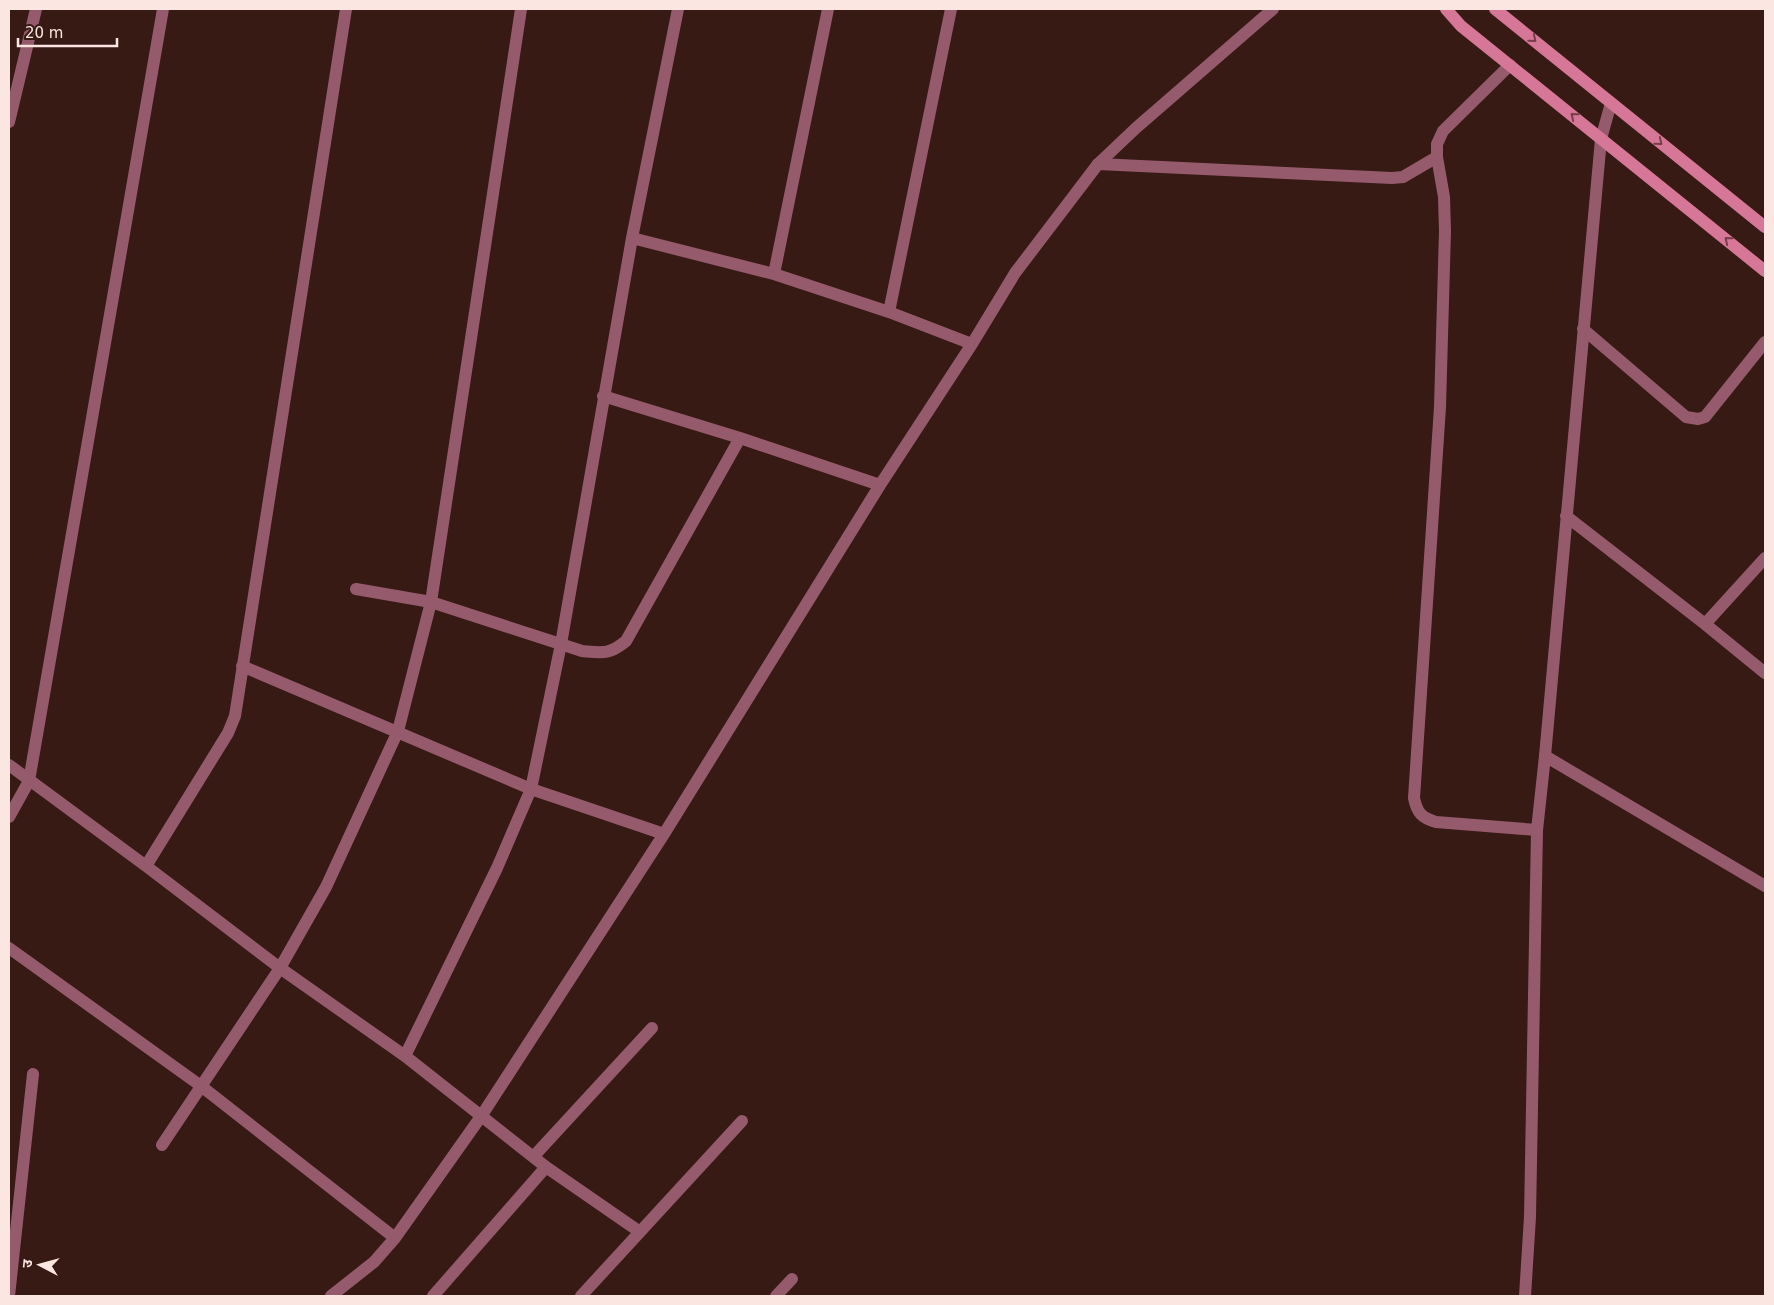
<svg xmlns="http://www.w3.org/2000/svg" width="1774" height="1305" font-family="'DejaVu Sans','Noto Sans Devanagari',sans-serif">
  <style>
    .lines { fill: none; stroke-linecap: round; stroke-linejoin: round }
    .lane { stroke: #965a6d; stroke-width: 12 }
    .street { stroke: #965a6d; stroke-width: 12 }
    .secondary { stroke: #d77797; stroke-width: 12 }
    .oneway { stroke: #773f48 }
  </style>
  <rect width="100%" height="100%" fill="#371a14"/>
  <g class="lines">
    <path class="lane" d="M 1510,65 L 1443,131 L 1437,144 L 1437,157 L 1444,197 L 1445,231 L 1440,407 L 1414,798 C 1417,813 1422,818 1436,822 L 1537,830
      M 1098,164 L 1392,178 L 1403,177 L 1437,157
      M 1545,756 L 1765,886"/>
    <path class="street" d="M 9,122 L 36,9
      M 632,238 L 774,274 L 889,312 L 972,344
      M 774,274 L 828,9
      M 889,312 L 951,9
      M 1583,329 L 1686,417 L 1698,419 L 1705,417 L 1765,342
      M 603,396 L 740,438 L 880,485
      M 1566,516 L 1705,624 L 1765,673
      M 356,589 L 431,602 L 582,651 C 603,653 609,655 626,641 L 740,438
      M 1705,624 L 1765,558
      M 242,666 L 531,789 L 664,834
      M 9,765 L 146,866 L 280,968 L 405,1056 L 546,1167 L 640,1232
      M 9,817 L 29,781 L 163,9
      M 146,866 L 228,733 L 235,716 L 346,9
      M 9,948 L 201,1086 L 395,1238
      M 405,1056 L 497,868 L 531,789 L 561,644 L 632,238 L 678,9
      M 162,1145 L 280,968 L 326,887 L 398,731 L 431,602 L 521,9
      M 534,1156 L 652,1028
      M 9,1296 L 33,1074
      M 331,1296 L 374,1262 L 395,1238 L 482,1115 L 664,834 L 880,485 L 972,344 L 1015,273 L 1098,164 L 1136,128 L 1273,9
      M 433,1296 L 546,1167
      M 581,1296 L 742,1121
      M 776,1296 L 792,1279
      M 1525,1296 L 1530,1217 L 1537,830 L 1545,756 L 1601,139 L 1611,103"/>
    <path class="secondary" d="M 1446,9 L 1461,26 L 1765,271
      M 1495,9 L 1765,227"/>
  </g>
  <defs><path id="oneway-chevron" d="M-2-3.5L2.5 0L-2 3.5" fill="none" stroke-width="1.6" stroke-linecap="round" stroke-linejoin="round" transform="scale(1.25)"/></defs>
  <g class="oneway">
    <use href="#oneway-chevron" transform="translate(1533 39) rotate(39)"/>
    <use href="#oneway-chevron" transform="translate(1574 116) rotate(-141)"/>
    <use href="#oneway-chevron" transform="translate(1659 142) rotate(39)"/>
    <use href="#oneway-chevron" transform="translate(1728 240) rotate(-141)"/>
  </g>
  <rect width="1774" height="1305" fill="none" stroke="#fbe6e1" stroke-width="20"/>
  <g transform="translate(40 1265) rotate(276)" stroke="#371a14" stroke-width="4" paint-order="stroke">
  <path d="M0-4L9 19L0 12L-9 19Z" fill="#fbe6e1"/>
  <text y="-8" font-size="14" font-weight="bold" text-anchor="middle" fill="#fbe6e1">उ</text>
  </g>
  <path d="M18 38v8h99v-8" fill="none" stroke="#fbe6e1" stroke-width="2.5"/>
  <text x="25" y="38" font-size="15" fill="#fbe6e1" stroke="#371a14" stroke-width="4" paint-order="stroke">20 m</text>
</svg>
